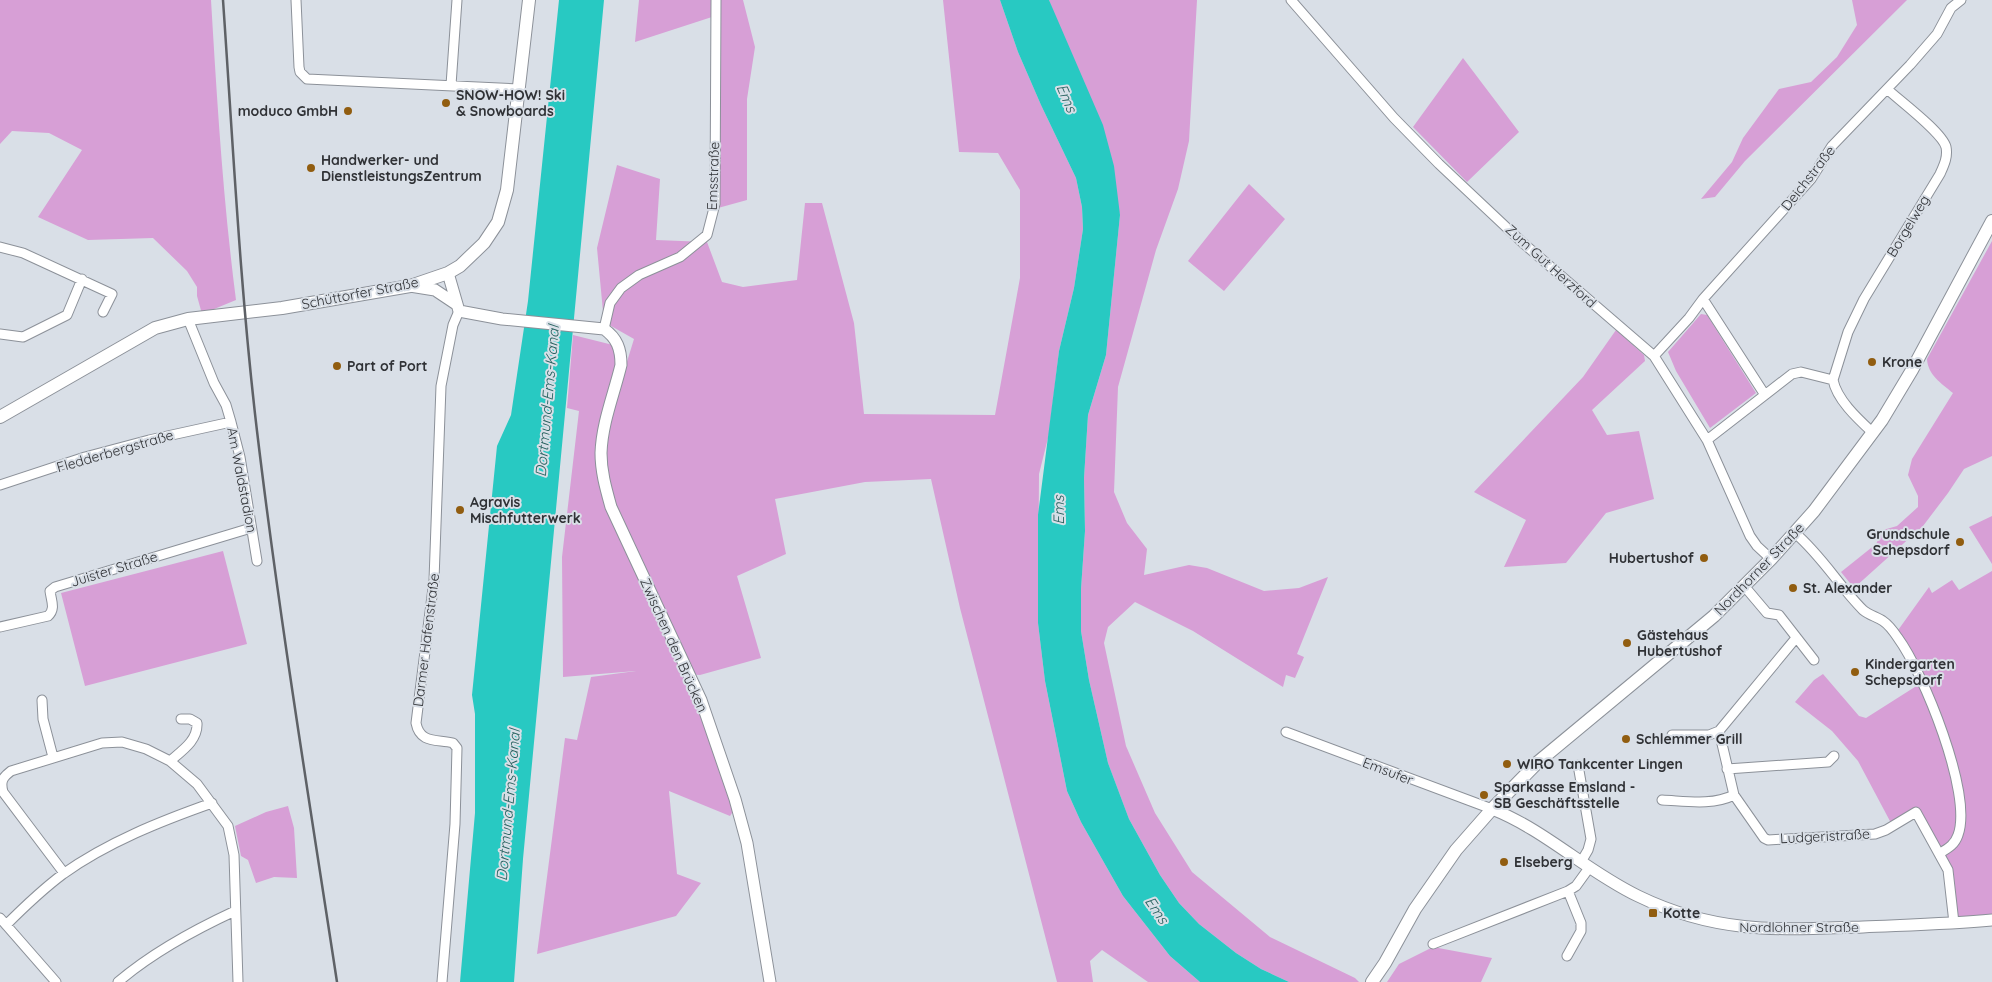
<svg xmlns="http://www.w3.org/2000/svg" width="1992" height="982" font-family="Quicksand,sans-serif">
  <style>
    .green { fill: #d79fd6 }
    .water { fill: #28c9c2 }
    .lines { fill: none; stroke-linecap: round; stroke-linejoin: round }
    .minor-casing { stroke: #8c9199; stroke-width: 11 }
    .tertiary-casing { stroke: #8c9199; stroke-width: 13 }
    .secondary-casing { stroke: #8c9199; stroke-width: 14 }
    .minor { stroke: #fff; stroke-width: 9 }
    .tertiary { stroke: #fff; stroke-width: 11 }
    .secondary { stroke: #fff; stroke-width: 12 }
    .rail { stroke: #5e6166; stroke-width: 2.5 }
    .poi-dot { fill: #915d10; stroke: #d9dfe7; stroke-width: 2 }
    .labels { text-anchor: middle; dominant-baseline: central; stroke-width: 4; stroke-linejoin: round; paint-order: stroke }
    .poi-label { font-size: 14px; font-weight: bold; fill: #303236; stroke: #d9dfe7; text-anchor: start }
    .street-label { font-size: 14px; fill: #303236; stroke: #d9dfe7 }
    .water-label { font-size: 15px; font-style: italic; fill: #27625f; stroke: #d9dfe7 }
  </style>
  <rect width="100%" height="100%" fill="#d9dfe7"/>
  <path class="green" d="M 0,0 L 211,0 C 217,100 223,200 236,300 L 202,314 L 197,296 L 197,287 L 187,271 L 153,238 L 88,240 L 38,217 L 82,150 L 49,133 L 12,131 L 0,144 Z
    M 639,0 L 743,0 L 755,47 L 747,99 L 747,200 L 718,208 L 715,16 L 635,42 Z
    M 943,0 L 1000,0 L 1018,52 L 1041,105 L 1076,178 L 1082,207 L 1083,229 L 1074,288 L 1059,351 L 1049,434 L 1039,474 L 1038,623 L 1045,681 L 1067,791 L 1081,822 L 1123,896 L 1170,956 L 1200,982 L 1148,982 L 1102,950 L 1090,961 L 1093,982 L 1057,982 L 960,608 L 931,479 L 865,482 L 775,499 L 786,554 L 737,576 L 761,658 L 700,675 L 685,674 L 734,810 L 730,816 L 669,791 L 677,874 L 701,883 L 676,916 L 537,954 L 565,738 L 577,740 L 591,677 L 636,671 L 563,677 L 562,557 L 579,411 L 567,408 L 573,335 L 613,345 L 616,363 L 613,407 L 634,339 L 604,322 L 597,248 L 617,165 L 660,179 L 656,240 L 707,242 L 722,282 L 743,287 L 797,280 L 805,203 L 822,203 L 854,323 L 864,414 L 995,415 L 1020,278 L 1020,190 L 998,153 L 959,152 Z
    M 1049,0 L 1197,0 L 1189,141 L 1178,189 L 1156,250 L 1118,387 L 1114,492 L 1127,523 L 1147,549 L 1144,575 L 1189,565 L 1207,568 L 1264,591 L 1299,588 L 1328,577 L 1297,654 L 1304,657 L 1295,678 L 1286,675 L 1283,687 L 1193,631 L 1135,602 L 1108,627 L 1104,643 L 1126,746 L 1155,813 L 1192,872 L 1270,937 L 1355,978 L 1359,982 L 1289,982 L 1261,969 L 1236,953 L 1199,924 L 1179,903 L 1160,875 L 1129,819 L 1108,763 L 1089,680 L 1081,631 L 1081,589 L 1085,531 L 1084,478 L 1088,415 L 1106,355 L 1120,215 Z
    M 1852,0 L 1907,0 L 1745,161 L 1715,197 L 1701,199 L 1732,162 L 1743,138 L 1779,89 L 1811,82 L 1837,57 L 1857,25 Z
    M 1463,58 L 1519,132 L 1467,182 L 1413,127 Z
    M 1249,184 L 1285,219 L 1224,291 L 1188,261 Z
    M 1992,241 L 1992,456 L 1964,469 L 1948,493 L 1923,526 L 1854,588 L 1841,572 L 1876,544 L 1883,530 L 1897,526 L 1918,507 L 1918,496 L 1908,475 L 1912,459 L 1953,393 C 1941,383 1928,375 1927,359 Z
    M 1701,314 L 1707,315 L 1756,393 L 1710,428 L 1676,371 L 1668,352 Z
    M 1616,330 L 1644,355 L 1645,361 L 1592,410 L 1607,435 L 1639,431 L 1654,499 L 1606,513 L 1566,563 L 1504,567 L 1526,520 L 1474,492 L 1583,377 Z
    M 1992,516 L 1992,564 L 1969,527 Z
    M 223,551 L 247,644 L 85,686 L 61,593 Z
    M 1992,571 L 1992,917 L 1957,921 L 1946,874 L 1912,812 L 1891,823 L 1858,761 L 1832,731 L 1795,702 L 1814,680 L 1823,674 L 1859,716 L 1866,718 L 1918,685 L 1919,674 L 1896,633 L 1929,587 L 1932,593 L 1952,580 L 1959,590 Z
    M 288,806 L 294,828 L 297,878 L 274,877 L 256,883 L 248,860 L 241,856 L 235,826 L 266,812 Z
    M 1433,947 L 1492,958 L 1481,982 L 1387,982 L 1399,964 Z"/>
  <path class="water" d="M 559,0 L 604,0 L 523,859 L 514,982 L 460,982 L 475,813 L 475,714 L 472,695 L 497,446 L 511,415 L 528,301 Z
    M 1000,0 L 1049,0 L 1103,125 L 1114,166 L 1120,215 L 1106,355 L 1088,415 L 1084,478 L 1085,531 L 1081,589 L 1081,631 L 1089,680 L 1108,763 L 1129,819 L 1160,875 L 1179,903 L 1199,924 L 1236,953 L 1261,969 L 1289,982 L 1200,982 L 1170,956 L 1123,896 L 1081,822 L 1067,791 L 1045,681 L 1038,623 L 1038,515 L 1059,351 L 1074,288 L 1083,229 L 1082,207 L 1076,178 L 1041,105 L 1018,52 Z"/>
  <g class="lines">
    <defs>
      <path id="minor" d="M 296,0 L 299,67 L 300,72 L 307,79 L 518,89
        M 1291,0 L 1394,118 L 1439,164 L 1523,243 L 1654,356 L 1707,440 L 1750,536 L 1757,546 L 1771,559
        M 451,85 L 457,0
        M 0,247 L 23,253 L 112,294 L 103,312
        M 1703,299 L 1765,395
        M 188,319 L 214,383 L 226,405 L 231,422 L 240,457 L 257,561
        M 604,329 L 610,303 L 621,288 L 639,275 L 680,257 L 707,235 L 715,204 L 716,0
        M 0,334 L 23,337 L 67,315 L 82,279
        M 1654,356 L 1689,318 L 1703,299 L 1811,179 L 1832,146 L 1910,65 L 1937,34 L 1951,8 L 1961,0
        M 1873,433 C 1858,419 1837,400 1833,380 L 1848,332 L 1864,299 L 1940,174 C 1944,165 1948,157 1946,147 C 1942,132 1900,101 1887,89
        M 1707,440 L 1792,374 L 1801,372 L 1833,380
        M 0,485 L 85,457 L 149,440 L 231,422
        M 1795,533 C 1822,556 1839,586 1863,610 C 1869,615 1877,617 1883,621 C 1889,625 1894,632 1898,638 C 1923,672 1973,794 1958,835 C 1955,844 1949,848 1940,853
        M 1745,587 L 1767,613 L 1779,615 L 1814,660
        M 0,627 L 48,616 C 56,609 51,600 50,591 L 55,587 L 251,528
        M 1796,638 L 1719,731 L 1734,795 L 1764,838 L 1768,840 L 1875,834 L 1886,830 L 1916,812 L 1948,870 L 1954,923
        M 42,700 L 43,719 L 53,757
        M 1286,732 L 1492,809
        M 1672,735 L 1709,735 L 1719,731
        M 170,761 C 183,750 198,740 197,723 L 190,719 L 181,719
        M 1578,765 L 1591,839 L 1588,850 L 1581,862
        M 1727,769 L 1828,762 L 1834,756
        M 1662,800 C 1685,801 1712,806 1734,795
        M 64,873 L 3,792 C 0,781 3,777 11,771 L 102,743 L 122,742 L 146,749 L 170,761 L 197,784 L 228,826 L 234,855 L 238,982
        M 0,918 L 56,982
        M 6,925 C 24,907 43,889 63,874 C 108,842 161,821 212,803
        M 1433,944 L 1568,891 L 1576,886 L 1589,868
        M 1567,956 L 1581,931 L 1581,923 L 1568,891
        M 118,982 C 153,952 194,930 235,911
        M 442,982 L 455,824 L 457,748 L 453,743 C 437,739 420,744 416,723 L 434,580 L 441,386 L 453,325 L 459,311"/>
      <path id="tertiary" d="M 448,273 L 459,311 L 502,319 L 604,329 C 617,338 621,349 621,365 C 614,394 602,423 601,453 C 601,472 606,489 611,507 L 701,700 L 735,799 L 747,843 L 770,982
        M 410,286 L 435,290 L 456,304
        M 1492,809 C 1545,830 1586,871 1638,896 C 1716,934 1779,930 1863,927 C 1906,925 1949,924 1992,920"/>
      <path id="secondary" d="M 0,417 L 155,328 L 188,319 L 282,308 L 410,286 L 448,273 L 460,266 L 484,243 L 498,222 L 507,190 L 529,0
        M 1372,982 L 1385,963 L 1415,909 L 1456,850 L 1492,809 L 1538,762 L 1714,616 L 1771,559 L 1814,511 L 1882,420 L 1912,370 L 1992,221"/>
    </defs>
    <use href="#minor" class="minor-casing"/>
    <use href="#tertiary" class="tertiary-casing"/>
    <use href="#secondary" class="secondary-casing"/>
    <use href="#minor" class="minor"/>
    <use href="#tertiary" class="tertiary"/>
    <use href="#secondary" class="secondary"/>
    <path class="rail" d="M 223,0 C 233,144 240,288 257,431 C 279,615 309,799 337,982"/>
  </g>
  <g class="poi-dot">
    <circle cx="446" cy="103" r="5"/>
    <circle cx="348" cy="111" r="5"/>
    <circle cx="311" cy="168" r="5"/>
    <circle cx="1872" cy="362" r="5"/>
    <circle cx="337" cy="366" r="5"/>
    <circle cx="460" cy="510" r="5"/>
    <circle cx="1960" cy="542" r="5"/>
    <circle cx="1704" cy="558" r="5"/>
    <circle cx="1793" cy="588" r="5"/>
    <circle cx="1627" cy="643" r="5"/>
    <circle cx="1855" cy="672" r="5"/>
    <circle cx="1626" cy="739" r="5"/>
    <circle cx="1507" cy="764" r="5"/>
    <circle cx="1484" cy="795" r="5"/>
    <circle cx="1504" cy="862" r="5"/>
    <rect x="1648" y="908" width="10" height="10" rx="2.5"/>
  </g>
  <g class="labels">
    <g class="poi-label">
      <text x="456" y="95">SNOW-HOW! Ski<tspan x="456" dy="16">&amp; Snowboards</tspan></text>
      <text x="338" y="111" text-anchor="end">moduco GmbH</text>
      <text x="321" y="160">Handwerker- und<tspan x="321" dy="16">DienstleistungsZentrum</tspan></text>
      <text x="1882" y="362">Krone</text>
      <text x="347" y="366">Part of Port</text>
      <text x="470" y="502">Agravis<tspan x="470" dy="16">Mischfutterwerk</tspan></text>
      <text x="1950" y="534" text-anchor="end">Grundschule<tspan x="1950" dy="16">Schepsdorf</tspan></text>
      <text x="1694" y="558" text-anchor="end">Hubertushof</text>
      <text x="1803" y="588">St. Alexander</text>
      <text x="1637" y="635">Gästehaus<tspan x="1637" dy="16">Hubertushof</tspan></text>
      <text x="1865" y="664">Kindergarten<tspan x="1865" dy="16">Schepsdorf</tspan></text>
      <text x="1636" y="739">Schlemmer Grill</text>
      <text x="1517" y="764">WIRO Tankcenter Lingen</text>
      <text x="1494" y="787">Sparkasse Emsland -<tspan x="1494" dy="16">SB Geschäftsstelle</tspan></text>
      <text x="1514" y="862">Elseberg</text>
      <text x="1663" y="913">Kotte</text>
    </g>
    <g class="street-label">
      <text transform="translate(713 176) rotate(-88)">Emsstraße</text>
      <text transform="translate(1808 178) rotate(-52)">Deichstraße</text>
      <text transform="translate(1908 226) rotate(-59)">Borgelweg</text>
      <text transform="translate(1551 266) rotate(42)">Zum Gut Herzford</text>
      <text transform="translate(360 293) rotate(-11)">Schüttorfer Straße</text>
      <text transform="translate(115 451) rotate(-16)">Fledderbergstraße</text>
      <text transform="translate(242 480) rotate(79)">Am Waldstadion</text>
      <text transform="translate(114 569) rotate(-17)">Juister Straße</text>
      <text transform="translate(1759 569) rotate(-46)">Nordhorner Straße</text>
      <text transform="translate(426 640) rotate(-83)">Darmer Hafenstraße</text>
      <text transform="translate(674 645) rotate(66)">Zwischen den Brücken</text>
      <text transform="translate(1388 771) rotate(21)">Emsufer</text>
      <text transform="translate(1825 836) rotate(-3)">Ludgeristraße</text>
      <text x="1799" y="927">Nordlohner Straße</text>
    </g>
    <g class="water-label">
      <text transform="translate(1067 98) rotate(67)">Ems</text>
      <text transform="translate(547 401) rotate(-85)">Dortmund-Ems-Kanal</text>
      <text transform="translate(1058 510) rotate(-90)">Ems</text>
      <text transform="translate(508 805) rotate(-85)">Dortmund-Ems-Kanal</text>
      <text transform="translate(1157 910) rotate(56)">Ems</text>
    </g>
  </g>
</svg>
